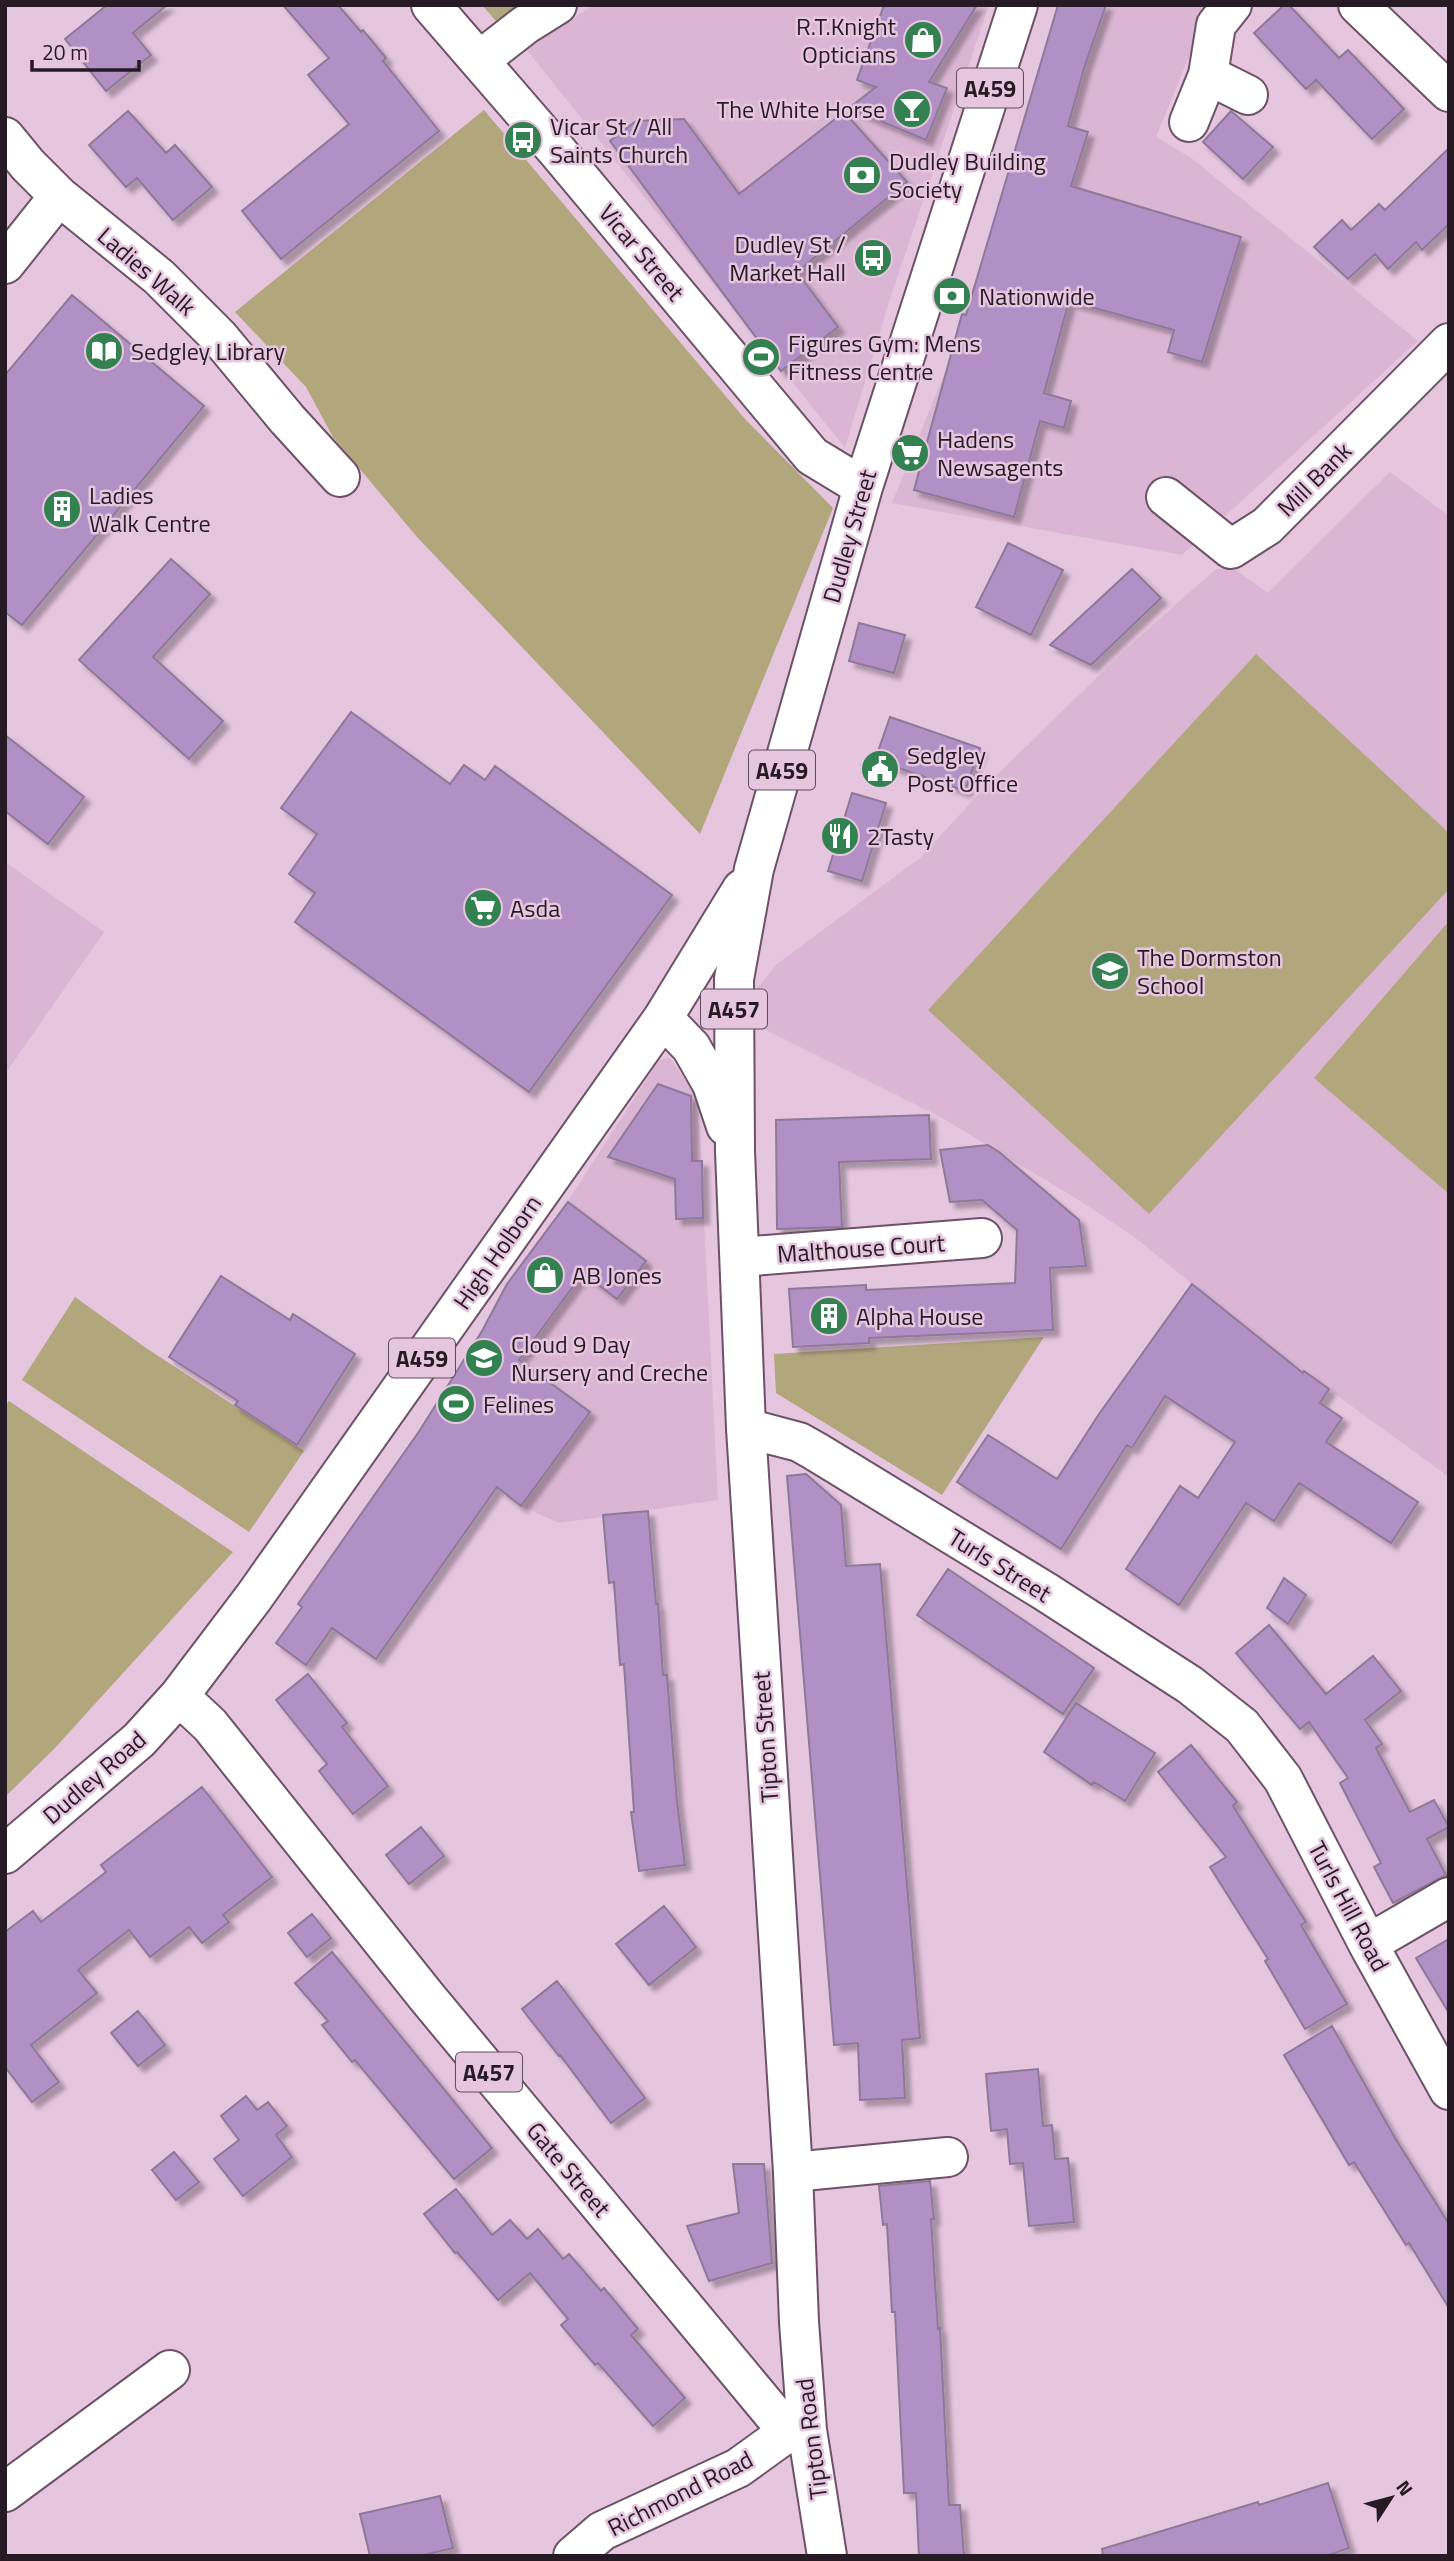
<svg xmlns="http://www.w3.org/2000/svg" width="1454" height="2561" font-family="'Titillium Web',sans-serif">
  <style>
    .built { fill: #dbb6d4 }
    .green { fill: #b2a67d }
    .building { fill: #b290c5; stroke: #8d7998; stroke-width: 2; filter: url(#shadow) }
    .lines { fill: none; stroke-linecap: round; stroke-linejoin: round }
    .minor-casing { stroke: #6d5167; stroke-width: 42 }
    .major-casing { stroke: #6d5167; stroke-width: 42 }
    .minor { stroke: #fff; stroke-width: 38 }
    .major { stroke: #fff; stroke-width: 38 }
    .labels { text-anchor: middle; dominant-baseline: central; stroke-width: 5; stroke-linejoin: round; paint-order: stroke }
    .shield { fill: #e6c5df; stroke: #604d5c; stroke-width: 2 }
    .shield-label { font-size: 23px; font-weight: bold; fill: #261a24 }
    .poi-label { font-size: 24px; fill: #261a24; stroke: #e6c5df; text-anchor: start }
    .street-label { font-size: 24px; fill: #261a24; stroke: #e6c5df }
  </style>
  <defs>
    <filter id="shadow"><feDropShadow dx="6" dy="6" stdDeviation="2" flood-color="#0004"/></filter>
  </defs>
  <rect width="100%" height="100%" fill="#e6c5df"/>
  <path class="built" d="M 594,5 L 989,5 L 889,302 L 845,448 L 526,49 Z
    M 1059,5 L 1213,5 L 1204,20 L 1156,137 L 1190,157 L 1418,341 L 1182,555 L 892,503 L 947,367 L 962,314 L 975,286 Z
    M 1390,472 L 1449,516 L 1449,1477 L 1269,1346 L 1133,1236 L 1077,1199 L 937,1115 L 754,1024 L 752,1001 L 758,987 L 777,964 L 920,858 L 987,785 L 1129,646 L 1216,569 L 1234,569 L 1268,593 Z
    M 5,862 L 104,932 L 5,1074 Z
    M 670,1058 L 698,1098 L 718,1500 L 559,1523 L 521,1506 L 420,1430 L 659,1060 Z"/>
  <path class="green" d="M 482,5 L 522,5 L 496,21 Z
    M 484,110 L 745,419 L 833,508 L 700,834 L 417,537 L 333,437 L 306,387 L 235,312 Z
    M 1256,654 L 1449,833 L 1449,889 L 1149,1214 L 928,1010 Z
    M 1449,921 L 1449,1194 L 1314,1078 Z
    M 75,1297 L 146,1348 L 304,1451 L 249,1532 L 22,1380 Z
    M 1044,1337 L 942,1495 L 776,1393 L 774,1354 Z
    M 9,1401 L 233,1552 L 54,1749 L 5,1797 L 5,1406 Z"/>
  <path class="building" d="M 107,5 L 167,5 L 133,33 L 151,55 L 106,91 L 65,39 Z
    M 283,5 L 338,5 L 361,32 L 363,30 L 386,58 L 383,61 L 439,131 L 281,259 L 242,211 L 349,124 L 308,75 L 329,58 Z
    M 884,5 L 977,5 L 929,82 L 947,88 L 926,140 L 849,108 L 876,87 L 857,80 Z
    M 1058,5 L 1106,5 L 1084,68 L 1068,126 L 1088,132 L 1071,186 L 1241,237 L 1202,362 L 1168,352 L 1174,330 L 1069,301 L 1044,393 L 1071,401 L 1064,428 L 1040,421 L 1014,517 L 914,490 L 962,314 L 966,315 Z
    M 1284,5 L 1289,5 L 1339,58 L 1348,50 L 1404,109 L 1372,139 L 1316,80 L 1306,89 L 1254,33 Z
    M 128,111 L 166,153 L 175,145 L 212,187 L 173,220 L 137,178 L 126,187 L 89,145 Z
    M 1231,111 L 1273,147 L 1243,179 L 1203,142 Z
    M 844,112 L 907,182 L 797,272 L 838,327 L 781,371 L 610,141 L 636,121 L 684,119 L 739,194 Z
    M 1449,148 L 1449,224 L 1422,250 L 1416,242 L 1388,269 L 1375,254 L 1348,279 L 1314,247 L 1342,220 L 1351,230 L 1379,204 L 1385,210 Z
    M 72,295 L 204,406 L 22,625 L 5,612 L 5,375 Z
    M 1008,543 L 1063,570 L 1031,635 L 976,607 Z
    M 171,559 L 210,594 L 153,657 L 223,721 L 189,759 L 79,660 Z
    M 1132,569 L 1161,598 L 1091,665 L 1050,645 Z
    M 859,623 L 905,635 L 894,673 L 849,661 Z
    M 351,712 L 450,784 L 464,765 L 485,780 L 495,766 L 672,895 L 529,1092 L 295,922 L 315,893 L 289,874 L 317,834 L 281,808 Z
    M 890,717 L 980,748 L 965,791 L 875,760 Z
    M 5,735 L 84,797 L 48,844 L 5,811 Z
    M 852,793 L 886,803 L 862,881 L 828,871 Z
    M 658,1084 L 691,1096 L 692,1161 L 702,1161 L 703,1218 L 676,1219 L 675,1179 L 608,1157 Z
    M 929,1115 L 931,1159 L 839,1162 L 842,1227 L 777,1229 L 776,1120 Z
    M 988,1145 L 999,1152 L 1079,1220 L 1086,1266 L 1050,1268 L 1053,1330 L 869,1338 L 869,1343 L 793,1347 L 789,1289 L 866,1285 L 866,1290 L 1015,1283 L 1017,1230 L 982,1200 L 950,1202 L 940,1150 Z
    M 568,1202 L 646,1261 L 617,1299 L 583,1273 L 519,1360 L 590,1412 L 521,1506 L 497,1487 L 376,1659 L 332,1628 L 306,1665 L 276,1643 L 302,1607 L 298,1604 L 420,1430 L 482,1331 L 507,1284 Z
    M 221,1276 L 290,1320 L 293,1314 L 355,1354 L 297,1445 L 235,1405 L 238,1401 L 169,1357 Z
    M 1192,1284 L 1303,1373 L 1304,1371 L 1329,1389 L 1320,1403 L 1342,1418 L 1326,1442 L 1418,1502 L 1391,1543 L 1299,1483 L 1274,1521 L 1246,1503 L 1179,1605 L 1126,1569 L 1180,1486 L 1198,1498 L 1235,1442 L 1165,1396 L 1132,1448 L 1127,1445 L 1061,1549 L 957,1482 L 988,1435 L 1057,1479 L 1099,1414 Z
    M 806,1474 L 841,1505 L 846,1566 L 880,1564 L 920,2038 L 902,2040 L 905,2098 L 860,2100 L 858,2043 L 834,2045 L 787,1476 Z
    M 648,1511 L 656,1604 L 658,1604 L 663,1675 L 667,1675 L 677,1802 L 685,1865 L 639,1871 L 631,1812 L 634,1812 L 624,1664 L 620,1665 L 614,1582 L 609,1583 L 603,1515 Z
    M 948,1569 L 1094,1668 L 1063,1714 L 917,1615 Z
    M 1284,1578 L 1306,1595 L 1288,1624 L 1267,1608 Z
    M 1269,1625 L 1326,1694 L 1373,1656 L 1401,1691 L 1365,1720 L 1382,1744 L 1376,1748 L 1410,1812 L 1434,1800 L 1449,1827 L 1427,1839 L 1446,1875 L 1393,1903 L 1374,1867 L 1381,1863 L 1340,1783 L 1348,1778 L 1309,1722 L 1300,1729 L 1236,1653 Z
    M 308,1674 L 347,1723 L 342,1727 L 388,1786 L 353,1814 L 319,1771 L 327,1764 L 276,1700 Z
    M 1076,1703 L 1155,1753 L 1125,1801 L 1094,1782 L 1092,1785 L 1044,1752 Z
    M 1191,1745 L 1237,1802 L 1233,1806 L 1306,1922 L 1301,1925 L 1347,2004 L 1305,2029 L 1265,1961 L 1268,1959 L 1210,1867 L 1226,1857 L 1158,1772 Z
    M 202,1787 L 272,1877 L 223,1915 L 229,1922 L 202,1943 L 189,1927 L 150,1957 L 129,1930 L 78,1970 L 97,1993 L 31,2045 L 59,2082 L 32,2102 L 5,2067 L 5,1932 L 33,1911 L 41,1922 L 106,1872 L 101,1865 Z
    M 421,1827 L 444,1856 L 409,1884 L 386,1855 Z
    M 664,1906 L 696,1947 L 649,1985 L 616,1944 Z
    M 312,1914 L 331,1938 L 307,1957 L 288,1933 Z
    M 1449,1939 L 1449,2013 L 1416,1958 Z
    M 332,1952 L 492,2148 L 454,2179 L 355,2060 L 352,2062 L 322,2025 L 328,2021 L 295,1983 Z
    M 557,1981 L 645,2098 L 611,2123 L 560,2055 L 559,2056 L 522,2009 Z
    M 138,2011 L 165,2045 L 138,2066 L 111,2033 Z
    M 1332,2026 L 1395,2138 L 1449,2224 L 1449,2308 L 1409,2243 L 1406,2245 L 1354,2162 L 1349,2165 L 1284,2055 Z
    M 1038,2069 L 1043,2126 L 1052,2125 L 1055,2159 L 1068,2158 L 1074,2222 L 1029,2226 L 1023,2163 L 1010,2164 L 1007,2129 L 991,2131 L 986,2074 Z
    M 246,2096 L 257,2110 L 268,2102 L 287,2126 L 276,2135 L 292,2157 L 243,2196 L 214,2159 L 239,2140 L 221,2116 Z
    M 174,2152 L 199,2182 L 176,2200 L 152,2170 Z
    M 733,2164 L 764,2164 L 772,2263 L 709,2281 L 687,2226 L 739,2213 Z
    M 930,2181 L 934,2219 L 931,2219 L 938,2329 L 940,2328 L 949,2505 L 960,2505 L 964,2556 L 919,2556 L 916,2493 L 904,2493 L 895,2312 L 892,2312 L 887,2224 L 883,2225 L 879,2186 Z
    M 456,2189 L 492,2235 L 510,2220 L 527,2239 L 538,2229 L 563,2259 L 569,2254 L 601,2291 L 604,2288 L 638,2329 L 631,2335 L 685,2398 L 653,2426 L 598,2363 L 595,2365 L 561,2325 L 568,2319 L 530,2273 L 498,2300 L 457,2252 L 455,2253 L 424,2214 Z
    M 1328,2483 L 1349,2548 L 1326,2556 L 1103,2556 L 1102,2549 L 1258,2502 L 1259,2505 Z
    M 440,2496 L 453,2548 L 420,2556 L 370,2556 L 360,2514 Z"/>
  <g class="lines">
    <defs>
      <path id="minor" d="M 1358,5 L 1449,92
        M 480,60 L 525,25 L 557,5
        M 1208,75 L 1248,95
        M 1189,122 L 1208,75 L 1216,25 L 1232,5
        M 5,137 L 28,165 L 59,196 L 159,277 L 219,337 L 287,419 L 340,477
        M 5,264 L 59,196
        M 1166,497 L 1231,549 L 1267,526 L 1449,343
        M 740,1257 L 982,1238
        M 746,1428 L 799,1442 L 815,1451 L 1046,1592 L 1190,1685 L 1242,1726 L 1283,1779 L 1368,1944 L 1449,2090
        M 1368,1944 L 1449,1897
        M 793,2172 L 948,2157
        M 5,2492 L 170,2370
        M 573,2556 L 602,2531 L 738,2468 L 788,2432"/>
      <path id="major" d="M 431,5 L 558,152 L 812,456 L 863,487
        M 663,1018 L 691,1047 L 712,1084 L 726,1126
        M 179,1696 L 210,1725 L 426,1996 L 788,2432 L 807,2430
        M 5,1854 L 139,1740 L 179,1696 L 254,1597 L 663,1018 L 742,889
        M 827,2556 L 807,2430 L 799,2322 L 793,2172 L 746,1428 L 735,1151 L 734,979 L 754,869 L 863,487 L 1018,5"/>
    </defs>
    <use href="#minor" class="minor-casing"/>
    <use href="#major" class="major-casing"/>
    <use href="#minor" class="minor"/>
    <use href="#major" class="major"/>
  </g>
  <defs>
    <symbol id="shop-disc" viewBox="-11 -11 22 22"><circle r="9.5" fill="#338150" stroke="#e6c5df"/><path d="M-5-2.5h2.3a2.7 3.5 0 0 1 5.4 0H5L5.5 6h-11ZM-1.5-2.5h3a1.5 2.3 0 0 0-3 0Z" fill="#fff"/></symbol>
    <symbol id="bar-disc" viewBox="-11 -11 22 22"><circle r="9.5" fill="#338150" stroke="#e6c5df"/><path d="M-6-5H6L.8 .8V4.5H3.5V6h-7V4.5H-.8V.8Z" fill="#fff"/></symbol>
    <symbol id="bus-disc" viewBox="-11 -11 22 22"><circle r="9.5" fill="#338150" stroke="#e6c5df"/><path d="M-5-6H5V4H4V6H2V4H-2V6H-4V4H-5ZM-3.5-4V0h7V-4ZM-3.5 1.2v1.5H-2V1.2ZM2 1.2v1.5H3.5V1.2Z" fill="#fff"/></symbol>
    <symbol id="bank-disc" viewBox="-11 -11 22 22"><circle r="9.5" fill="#338150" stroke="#e6c5df"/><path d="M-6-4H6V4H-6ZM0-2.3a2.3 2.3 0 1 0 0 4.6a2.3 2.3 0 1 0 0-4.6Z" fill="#fff"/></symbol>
    <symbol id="library-disc" viewBox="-11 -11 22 22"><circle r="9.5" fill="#338150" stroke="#e6c5df"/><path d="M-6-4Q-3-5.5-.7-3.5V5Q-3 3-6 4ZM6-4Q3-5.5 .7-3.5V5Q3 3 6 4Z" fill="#fff"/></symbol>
    <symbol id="stadium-disc" viewBox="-11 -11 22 22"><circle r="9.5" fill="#338150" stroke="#e6c5df"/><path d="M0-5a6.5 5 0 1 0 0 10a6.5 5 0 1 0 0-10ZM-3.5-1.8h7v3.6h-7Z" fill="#fff"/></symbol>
    <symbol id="supermarket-disc" viewBox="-11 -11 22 22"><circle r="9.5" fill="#338150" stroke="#e6c5df"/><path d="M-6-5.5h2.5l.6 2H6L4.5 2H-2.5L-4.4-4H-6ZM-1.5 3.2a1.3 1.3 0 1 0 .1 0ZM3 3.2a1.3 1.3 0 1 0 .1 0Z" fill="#fff"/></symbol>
    <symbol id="building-disc" viewBox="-11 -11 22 22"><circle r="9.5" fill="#338150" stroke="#e6c5df"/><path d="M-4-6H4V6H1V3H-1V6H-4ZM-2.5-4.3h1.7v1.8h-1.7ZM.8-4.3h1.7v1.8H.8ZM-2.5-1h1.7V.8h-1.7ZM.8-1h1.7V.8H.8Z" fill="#fff"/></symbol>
    <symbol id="civic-disc" viewBox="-11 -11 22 22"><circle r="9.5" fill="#338150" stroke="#e6c5df"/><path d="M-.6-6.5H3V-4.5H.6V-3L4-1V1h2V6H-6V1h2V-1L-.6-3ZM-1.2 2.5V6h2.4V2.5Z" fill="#fff"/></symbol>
    <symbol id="restaurant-disc" viewBox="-11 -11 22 22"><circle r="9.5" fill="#338150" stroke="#e6c5df"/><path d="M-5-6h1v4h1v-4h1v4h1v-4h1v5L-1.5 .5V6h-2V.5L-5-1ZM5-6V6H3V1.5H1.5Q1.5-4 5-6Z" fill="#fff"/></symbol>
    <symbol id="school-disc" viewBox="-11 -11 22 22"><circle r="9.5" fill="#338150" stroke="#e6c5df"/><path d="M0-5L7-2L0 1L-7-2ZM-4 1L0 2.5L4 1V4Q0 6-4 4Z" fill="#fff"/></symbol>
  </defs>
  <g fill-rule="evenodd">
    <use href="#shop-disc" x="901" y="18" width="44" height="44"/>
    <use href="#bar-disc" x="890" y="87" width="44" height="44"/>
    <use href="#bus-disc" x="501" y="118" width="44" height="44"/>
    <use href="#bank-disc" x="840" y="153" width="44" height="44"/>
    <use href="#bus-disc" x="851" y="236" width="44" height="44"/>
    <use href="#bank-disc" x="930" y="274" width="44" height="44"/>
    <use href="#library-disc" x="82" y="329" width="44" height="44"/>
    <use href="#stadium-disc" x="739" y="335" width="44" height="44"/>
    <use href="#supermarket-disc" x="888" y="431" width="44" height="44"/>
    <use href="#building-disc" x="40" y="487" width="44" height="44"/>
    <use href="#civic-disc" x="858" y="747" width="44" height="44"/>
    <use href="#restaurant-disc" x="818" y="814" width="44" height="44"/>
    <use href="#supermarket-disc" x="461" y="886" width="44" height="44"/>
    <use href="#school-disc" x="1088" y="949" width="44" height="44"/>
    <use href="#shop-disc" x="523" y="1253" width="44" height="44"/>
    <use href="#building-disc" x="807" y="1294" width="44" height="44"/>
    <use href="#school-disc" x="462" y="1336" width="44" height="44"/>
    <use href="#stadium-disc" x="434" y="1382" width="44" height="44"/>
  </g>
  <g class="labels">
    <g class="shield">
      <rect x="957" y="68.5" width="66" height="39" rx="5"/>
      <rect x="749" y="750.5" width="66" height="39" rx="5"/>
      <rect x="701" y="989.5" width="66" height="39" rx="5"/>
      <rect x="389" y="1338.5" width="66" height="39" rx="5"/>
      <rect x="456" y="2052.5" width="66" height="39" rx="5"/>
    </g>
    <g class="shield-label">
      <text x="990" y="88">A459</text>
      <text x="782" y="770">A459</text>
      <text x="734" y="1009">A457</text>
      <text x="422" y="1358">A459</text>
      <text x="489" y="2072">A457</text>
    </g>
    <g class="poi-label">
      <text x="896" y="26" text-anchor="end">R.T.Knight<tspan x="896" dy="28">Opticians</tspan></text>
      <text x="885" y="109" text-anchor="end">The White Horse</text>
      <text x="550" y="126">Vicar St / All<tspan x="550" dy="28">Saints Church</tspan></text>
      <text x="889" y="161">Dudley Building<tspan x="889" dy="28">Society</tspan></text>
      <text x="846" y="244" text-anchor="end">Dudley St /<tspan x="846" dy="28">Market Hall</tspan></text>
      <text x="979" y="296">Nationwide</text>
      <text x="788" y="343">Figures Gym: Mens<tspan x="788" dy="28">Fitness Centre</tspan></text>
      <text x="131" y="351">Sedgley Library</text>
      <text x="937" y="439">Hadens<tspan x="937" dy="28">Newsagents</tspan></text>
      <text x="89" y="495">Ladies<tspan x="89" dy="28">Walk Centre</tspan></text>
      <text x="907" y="755">Sedgley<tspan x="907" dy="28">Post Office</tspan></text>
      <text x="867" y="836">2Tasty</text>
      <text x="510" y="908">Asda</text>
      <text x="1137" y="957">The Dormston<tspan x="1137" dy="28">School</tspan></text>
      <text x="572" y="1275">AB Jones</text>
      <text x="856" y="1316">Alpha House</text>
      <text x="511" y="1344">Cloud 9 Day<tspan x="511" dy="28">Nursery and Creche</tspan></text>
      <text x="483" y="1404">Felines</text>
    </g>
    <g class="street-label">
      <text transform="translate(642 252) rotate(50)">Vicar Street</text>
      <text transform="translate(147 271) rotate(41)">Ladies Walk</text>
      <text transform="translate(1314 479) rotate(-45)">Mill Bank</text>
      <text transform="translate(849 536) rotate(-74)">Dudley Street</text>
      <text transform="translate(861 1248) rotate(-4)">Malthouse Court</text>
      <text transform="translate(497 1252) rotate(-55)">High Holborn</text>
      <text transform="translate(1000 1565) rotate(32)">Turls Street</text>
      <text transform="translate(765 1737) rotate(-94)">Tipton Street</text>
      <text transform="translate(94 1777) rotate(-41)">Dudley Road</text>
      <text transform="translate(1349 1906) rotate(62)">Turls Hill Road</text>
      <text transform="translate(569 2169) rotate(50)">Gate Street</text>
      <text transform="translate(811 2439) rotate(-97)">Tipton Road</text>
      <text transform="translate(680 2493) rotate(-27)">Richmond Road</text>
    </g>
  </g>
  <rect width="1454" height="2561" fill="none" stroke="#261a24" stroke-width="14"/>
  <g transform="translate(1391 2498) rotate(54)" stroke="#e6c5df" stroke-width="5" paint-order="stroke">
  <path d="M0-5L12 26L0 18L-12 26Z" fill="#261a24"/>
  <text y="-10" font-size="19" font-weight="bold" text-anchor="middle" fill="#261a24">N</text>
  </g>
  <path d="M32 60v10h107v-10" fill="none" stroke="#261a24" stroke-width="3.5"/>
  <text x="42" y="60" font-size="21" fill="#261a24" stroke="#e6c5df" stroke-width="5" paint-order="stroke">20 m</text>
</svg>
